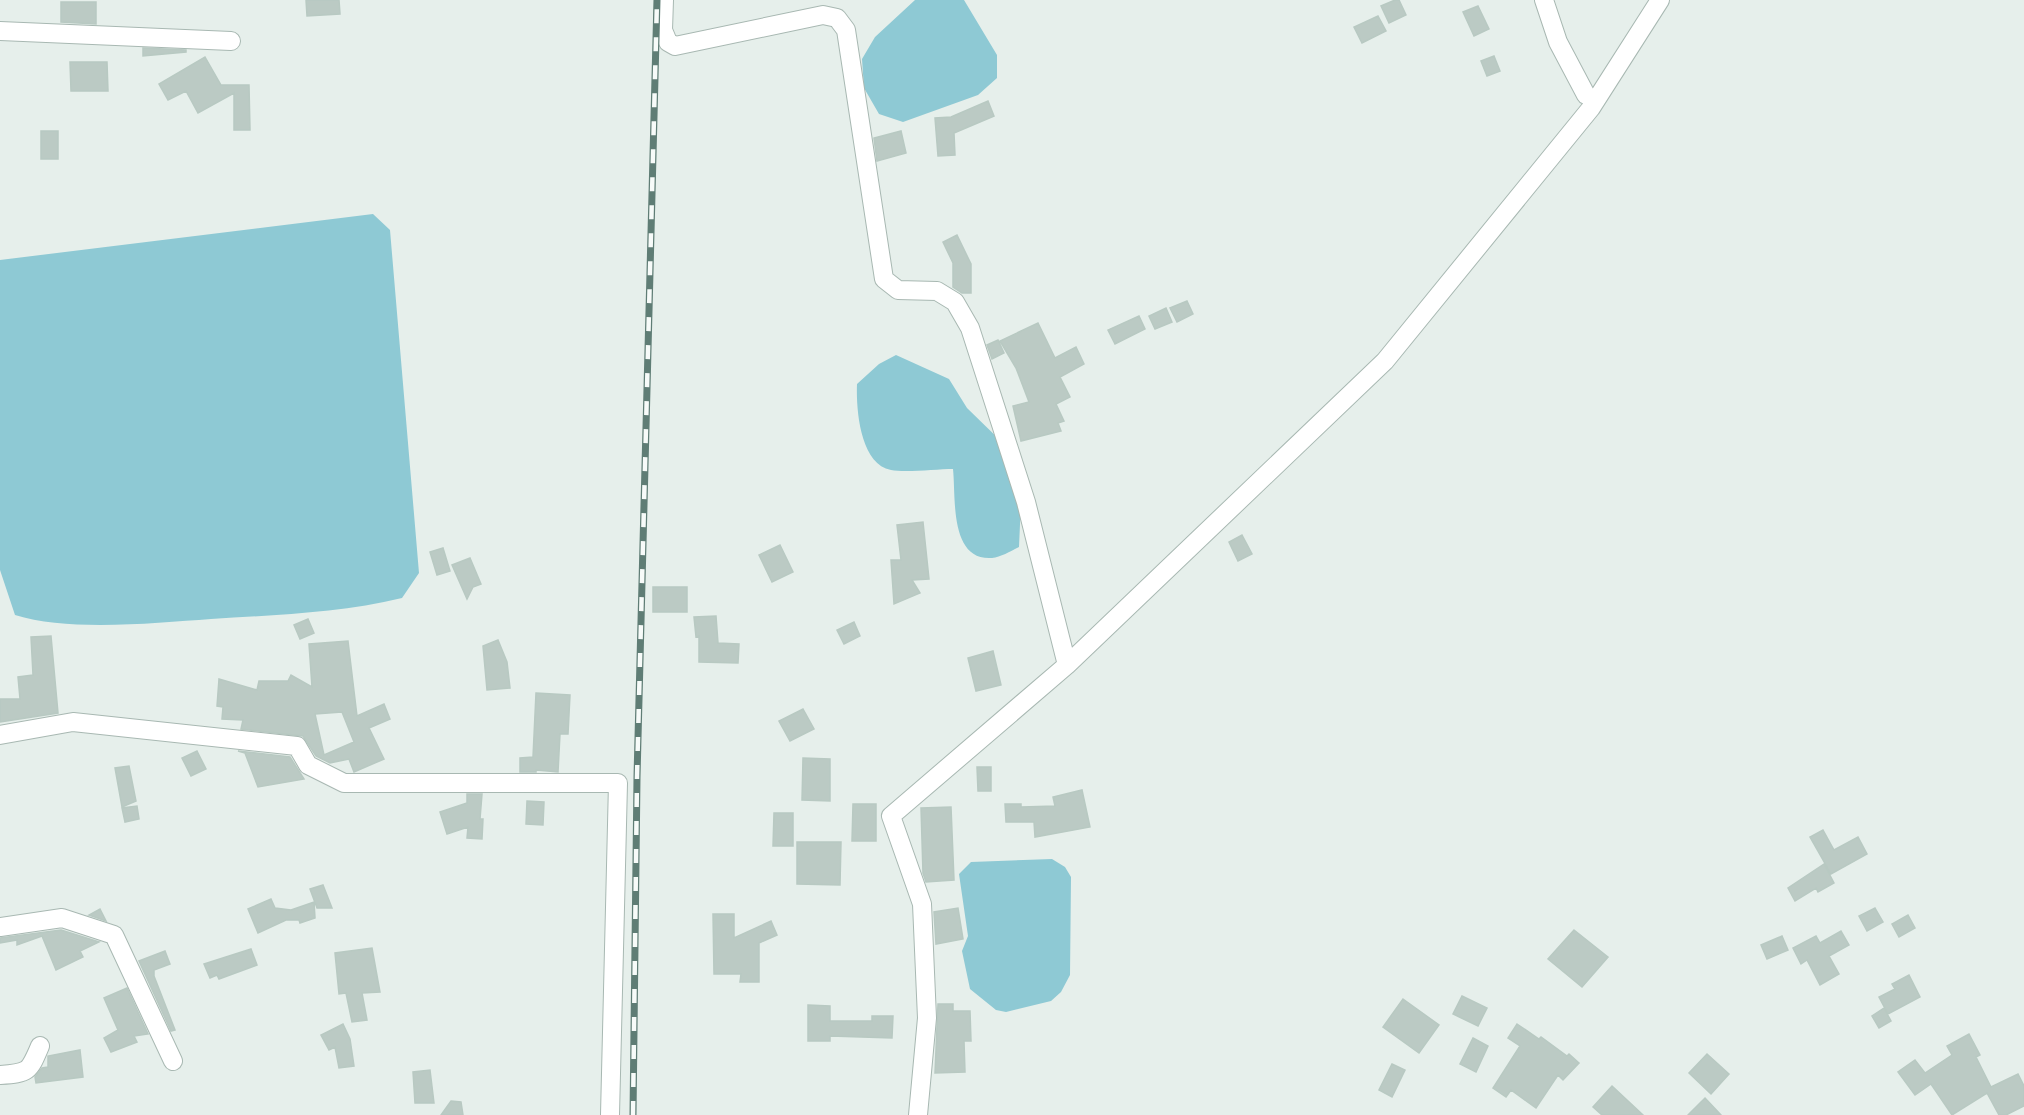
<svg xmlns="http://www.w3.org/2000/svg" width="2024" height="1115" font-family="Commissioner,sans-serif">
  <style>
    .water { fill: #8ec9d4 }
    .building { fill: #bbcac4; stroke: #b8c9c2; stroke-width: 1.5; fill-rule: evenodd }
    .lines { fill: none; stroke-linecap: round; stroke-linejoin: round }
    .minor-casing { stroke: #a8b8b2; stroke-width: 20 }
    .minor { stroke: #fff; stroke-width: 18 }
    .rail-casing { stroke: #5f7d75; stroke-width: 7 }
    .rail { stroke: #f7fbf9; stroke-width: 4.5; stroke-dasharray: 14; stroke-linecap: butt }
  </style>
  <rect width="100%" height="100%" fill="#e6efeb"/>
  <path class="water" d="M 915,0 L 964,0 L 997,55 L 997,78 L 978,95 L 903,122 L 879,114 L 864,88 L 862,59 L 875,37 Z
    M 373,214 L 390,230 L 419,573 L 402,598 C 340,613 275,615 211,619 C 155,623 68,632 15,615 L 0,570 L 0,260 Z
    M 896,355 L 949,379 L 967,408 L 1007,447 L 1021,502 L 1019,547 C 1011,551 1001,557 992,558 C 949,561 956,497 953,469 C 937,469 905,473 891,470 C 860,464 856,409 857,384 L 879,364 Z
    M 1052,859 L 1065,867 L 1071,877 L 1070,975 L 1061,992 L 1051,1001 L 1006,1012 L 996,1010 L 970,989 L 962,951 L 968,936 L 959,874 L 971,862 Z"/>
  <path class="building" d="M 306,0 L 339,0 L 340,14 L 307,16 Z
    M 1395,0 L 1399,0 L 1406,15 L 1389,23 L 1381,6 Z
    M 61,2 L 96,2 L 96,24 L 61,22 Z
    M 1478,6 L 1489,29 L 1474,36 L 1463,12 Z
    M 1378,16 L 1386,31 L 1362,43 L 1354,27 Z
    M 143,48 L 186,50 L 186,52 L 143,56 Z
    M 1494,56 L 1500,71 L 1487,76 L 1481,61 Z
    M 205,57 L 221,85 L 249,85 L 250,130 L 234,130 L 234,93 L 198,113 L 186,91 L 168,100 L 159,84 Z
    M 70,62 L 107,62 L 108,91 L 71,91 Z
    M 988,101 L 994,116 L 954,133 L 955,155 L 938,156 L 935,118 L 951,117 Z
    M 41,131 L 58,131 L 58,159 L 41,159 Z
    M 901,131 L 906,153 L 877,161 L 874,138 Z
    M 957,235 L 971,264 L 971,293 L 962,293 L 953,287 L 953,263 L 943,242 Z
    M 1187,301 L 1193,314 L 1177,322 L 1170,308 Z
    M 1166,308 L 1172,322 L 1155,329 L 1149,316 Z
    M 1139,316 L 1145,329 L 1115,344 L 1108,330 Z
    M 1038,323 L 1055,358 L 1076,347 L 1084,364 L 1060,377 L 1070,397 L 1056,404 L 1064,421 L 1058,423 L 1061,431 L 1021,441 L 1013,406 L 1029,402 L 1016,368 L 1000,341 Z
    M 998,340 L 1004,353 L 992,359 L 987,345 Z
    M 923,522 L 929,579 L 912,580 L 920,593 L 894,604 L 891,560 L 901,560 L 897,525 Z
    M 1242,535 L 1252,554 L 1238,561 L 1229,542 Z
    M 780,545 L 793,572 L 772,582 L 759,555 Z
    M 443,548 L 450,571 L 437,575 L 430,552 Z
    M 470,558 L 481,584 L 473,587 L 467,599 L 452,565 Z
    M 653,587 L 687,587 L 687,612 L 653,612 Z
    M 716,616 L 718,643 L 739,644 L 738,663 L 699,662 L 699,636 L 696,637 L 694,617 Z
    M 308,619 L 314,633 L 300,639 L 294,625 Z
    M 854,622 L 860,636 L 844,644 L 837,630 Z
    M 51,636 L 58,713 L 0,722 L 0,699 L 20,699 L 18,677 L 33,675 L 31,637 Z
    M 498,640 L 507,662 L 510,688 L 487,690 L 483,646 Z
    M 348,641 L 357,716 L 384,704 L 390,719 L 369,728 L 384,759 L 354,772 L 349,759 L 330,763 L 316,756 L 303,736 L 241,729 L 243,720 L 222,719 L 223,707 L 217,706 L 219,679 L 257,690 L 259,681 L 288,681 L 291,675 L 312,687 L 309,644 ZM 342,712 L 354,742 L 324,755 L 315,714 Z
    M 993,651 L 1001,685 L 976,691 L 968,658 Z
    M 536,693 L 570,695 L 568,734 L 560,734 L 558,772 L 536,770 L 536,772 L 520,772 L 520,758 L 533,757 Z
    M 803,709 L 814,729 L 790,741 L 779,721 Z
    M 197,751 L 206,769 L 191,776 L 182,758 Z
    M 238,751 L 290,757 L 304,779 L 258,787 L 245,753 Z
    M 803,758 L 830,759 L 830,801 L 802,800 Z
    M 129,766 L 136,801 L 122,807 L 115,768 Z
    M 977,767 L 991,767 L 991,791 L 978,791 Z
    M 1082,790 L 1090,827 L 1035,837 L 1034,822 L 1006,822 L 1005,804 L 1021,804 L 1021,807 L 1055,806 L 1053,797 Z
    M 467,794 L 482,794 L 480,819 L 483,819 L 482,839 L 467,838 L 468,827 L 447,834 L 440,812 L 467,803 Z
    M 527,801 L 544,802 L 543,825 L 526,824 Z
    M 853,804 L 876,804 L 876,841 L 852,841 Z
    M 137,806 L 139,819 L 125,822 L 122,808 Z
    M 951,807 L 954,880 L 926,882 L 923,873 L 921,808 Z
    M 774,813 L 793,813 L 793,846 L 773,846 Z
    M 1823,830 L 1834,850 L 1858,837 L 1867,854 L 1831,874 L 1810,837 Z
    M 797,842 L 841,842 L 840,885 L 797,884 Z
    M 1824,864 L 1834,883 L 1818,892 L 1816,888 L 1795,901 L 1788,888 Z
    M 323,885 L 332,908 L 317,908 L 310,889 Z
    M 271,899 L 275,908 L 291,910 L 314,902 L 315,918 L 300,923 L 299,920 L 286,920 L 258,933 L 248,909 Z
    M 958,908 L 963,939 L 936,944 L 934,912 Z
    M 1875,908 L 1883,922 L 1867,931 L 1859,916 Z
    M 100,909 L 106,921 L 89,915 Z
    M 713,914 L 734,914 L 734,938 L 771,921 L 777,935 L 759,943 L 759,982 L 740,982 L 741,974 L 714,974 Z
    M 1908,915 L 1915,928 L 1899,937 L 1892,924 Z
    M 61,930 L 99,942 L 80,951 L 83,957 L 56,970 L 42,936 L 17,945 L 17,940 L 0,943 L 0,938 Z
    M 1574,930 L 1608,957 L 1582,987 L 1548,959 Z
    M 1841,931 L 1849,945 L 1829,956 L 1839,974 L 1820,985 L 1807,960 L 1801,964 L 1793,948 L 1816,936 L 1820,943 Z
    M 1782,936 L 1788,950 L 1767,959 L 1761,945 Z
    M 372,948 L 380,992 L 362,993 L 367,1020 L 352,1022 L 346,993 L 339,994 L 335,953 Z
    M 251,949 L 257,965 L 219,979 L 217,975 L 210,978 L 204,964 Z
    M 165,951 L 170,964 L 154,970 L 154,976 L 175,1030 L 171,1031 L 139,961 Z
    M 1909,975 L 1920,997 L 1888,1014 L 1879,997 L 1895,989 L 1892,984 Z
    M 127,988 L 148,1034 L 134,1036 L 137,1042 L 111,1052 L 104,1038 L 118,1030 L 104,998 Z
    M 1462,996 L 1487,1008 L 1478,1026 L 1453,1014 Z
    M 1403,999 L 1439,1025 L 1419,1053 L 1383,1027 Z
    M 938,1004 L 953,1004 L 953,1011 L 970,1011 L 971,1041 L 964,1041 L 965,1072 L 935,1073 Z
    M 808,1005 L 830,1006 L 830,1021 L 872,1021 L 872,1016 L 893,1016 L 892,1038 L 830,1036 L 830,1041 L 808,1041 Z
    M 1884,1008 L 1891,1021 L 1879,1028 L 1872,1016 Z
    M 343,1024 L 350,1039 L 354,1066 L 339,1068 L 335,1047 L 329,1050 L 321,1035 Z
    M 1517,1024 L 1539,1039 L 1541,1037 L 1567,1056 L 1569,1054 L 1579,1063 L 1563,1080 L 1558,1075 L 1536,1108 L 1511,1090 L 1506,1097 L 1493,1088 L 1520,1046 L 1508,1038 Z
    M 1969,1034 L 1980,1055 L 1976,1057 L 1991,1087 L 2018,1074 L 2024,1086 L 2024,1106 L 2006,1115 L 1999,1115 L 1987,1093 L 1952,1115 L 1931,1084 L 1915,1095 L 1898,1072 L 1915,1060 L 1925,1073 L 1952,1055 L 1947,1046 Z
    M 1473,1038 L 1488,1046 L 1476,1072 L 1460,1064 Z
    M 80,1050 L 83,1077 L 36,1083 L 35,1077 L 42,1068 L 48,1067 L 48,1056 Z
    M 1707,1054 L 1729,1074 L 1711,1094 L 1689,1073 Z
    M 1392,1064 L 1405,1070 L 1392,1097 L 1379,1090 Z
    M 430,1070 L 434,1103 L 415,1103 L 413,1072 Z
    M 1612,1086 L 1643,1115 L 1602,1115 L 1593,1107 Z
    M 1705,1098 L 1721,1115 L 1688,1115 Z
    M 451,1101 L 461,1102 L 463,1115 L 441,1115 Z"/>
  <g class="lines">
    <defs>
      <path id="minor" d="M 664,0 L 663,30 L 668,42 L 675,46 L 823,15 L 837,18 L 846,30 L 884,279 L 898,290 L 937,291 L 955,302 L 970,328 L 1026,502 L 1067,665
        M 1544,0 L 1558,42 L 1586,95
        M 0,31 L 231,41
        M 0,735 L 73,722 L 297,746 L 308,765 L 344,783 L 618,783 L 610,1115
        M 0,927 L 62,918 L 114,935 L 173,1061
        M 0,1075 C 29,1073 29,1072 40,1046
        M 918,1115 L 927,1018 L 922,904 L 891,816 L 1067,665 L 1385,361 L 1591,108 L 1660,0"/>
    </defs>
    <use href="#minor" class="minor-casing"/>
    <use href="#minor" class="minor"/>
    <defs>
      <path id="rail" d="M 633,1115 L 637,777 L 657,0"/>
    </defs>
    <use href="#rail" class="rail-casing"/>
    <use href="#rail" class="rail"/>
  </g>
</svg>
